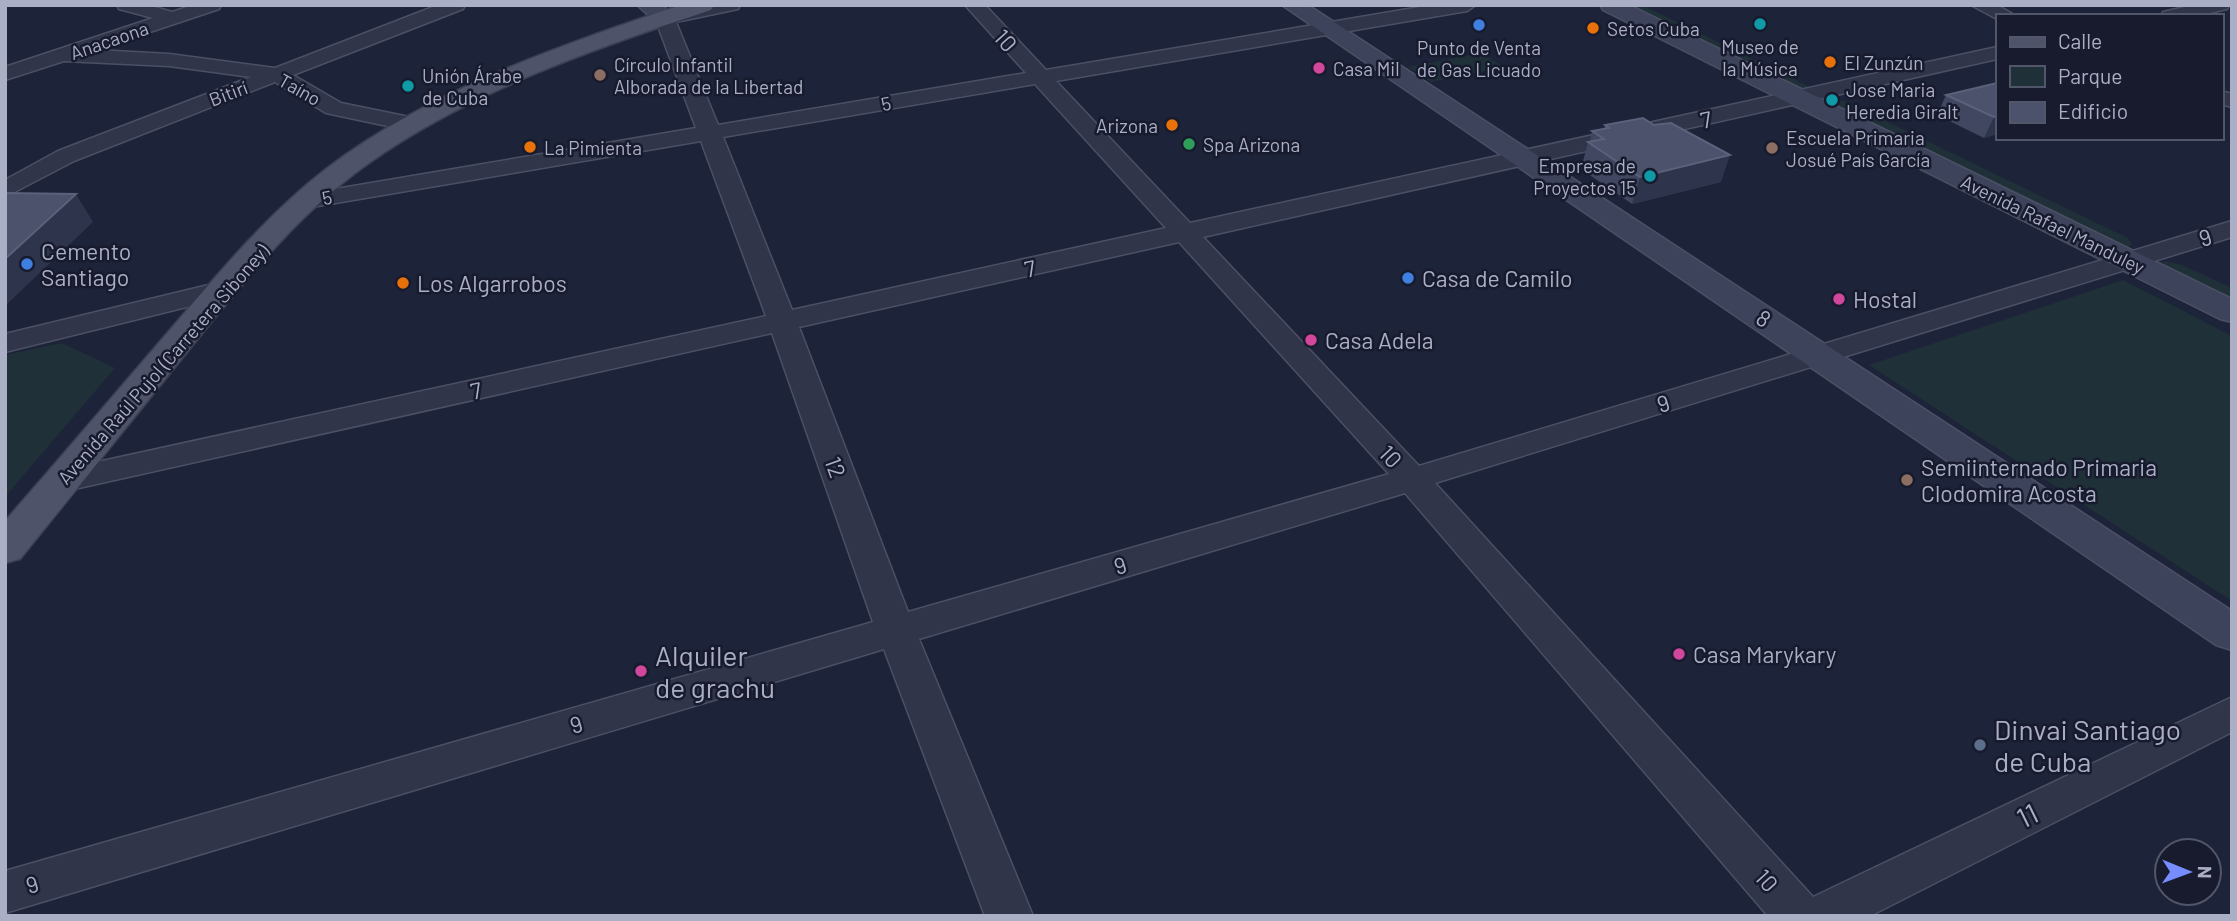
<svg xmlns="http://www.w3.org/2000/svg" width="2237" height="921" font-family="Barlow,sans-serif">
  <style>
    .green { fill: #1f3039 }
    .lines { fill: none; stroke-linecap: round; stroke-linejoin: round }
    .street-casing { stroke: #4c5064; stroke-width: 3 }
    .secondary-casing { stroke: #4c5064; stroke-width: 3 }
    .primary-casing { stroke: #3b3f52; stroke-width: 3 }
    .street { fill: #313549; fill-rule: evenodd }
    .secondary { fill: #3e435c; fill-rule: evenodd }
    .primary { fill: #4e5369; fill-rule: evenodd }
    .wall { fill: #414761 }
    .shaded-wall { fill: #2e344c }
    .building { fill: #4c526c; stroke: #5b617a; stroke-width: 2 }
    .culture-dot { fill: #0f9aa8; stroke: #171b2d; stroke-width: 2.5 }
    .shop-dot { fill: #3f7fe0; stroke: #171b2d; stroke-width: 2.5 }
    .food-dot { fill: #e8710a; stroke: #171b2d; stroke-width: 2.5 }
    .hotel-dot { fill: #d1479c; stroke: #171b2d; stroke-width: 2.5 }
    .education-dot { fill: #8d6e63; stroke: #171b2d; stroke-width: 2.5 }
    .leisure-dot { fill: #2e9e5b; stroke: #171b2d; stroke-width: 2.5 }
    .service-dot { fill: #5c6f8a; stroke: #171b2d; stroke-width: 2.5 }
    .labels { text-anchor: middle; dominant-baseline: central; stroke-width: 5; stroke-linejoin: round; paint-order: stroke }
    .far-poi-label { font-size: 19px; fill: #abafc6; stroke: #171b2d; text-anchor: start }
    .far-street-label { font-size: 19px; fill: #abafc6; stroke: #171b2d }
    .street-label { font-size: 23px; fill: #abafc6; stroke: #171b2d }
    .poi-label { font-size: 23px; fill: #abafc6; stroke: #171b2d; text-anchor: start }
    .near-poi-label { font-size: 28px; fill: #abafc6; stroke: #171b2d; text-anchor: start }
    .near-street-label { font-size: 28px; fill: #abafc6; stroke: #171b2d }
  </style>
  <rect width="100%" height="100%" fill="#1d2338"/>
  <path class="green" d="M 1623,5 L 1642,5 L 1810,87 L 1803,90 Z
    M 1480,53 L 1505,67 L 1431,82 L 1408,67 Z
    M 1827,99 L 1844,101 L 2128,238 L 2132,245 L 2126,248 L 1823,100 Z
    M 2165,261 L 2182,265 L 2232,288 L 2232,305 L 2155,264 Z
    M 2123,280 L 2232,336 L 2232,601 L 1869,365 Z
    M 62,343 L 115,368 L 5,497 L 5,355 Z"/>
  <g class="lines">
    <defs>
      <path id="street" d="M 117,5 L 148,5 L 172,12 L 193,5 L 221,5 L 219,9 L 96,50 L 169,54 L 275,68 L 438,5 L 465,5 L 463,9 L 293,75 L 341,103 L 419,119 L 422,124 L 419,129 L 411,131 L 326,113 L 275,82 L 74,161 L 5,197 L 5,180 L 58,151 L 251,77 L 169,66 L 64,61 L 5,80 L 5,67 L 153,18 L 119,9 Z
        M 701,5 L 740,5 L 738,9 L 676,22 L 718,125 L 1026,73 L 965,5 L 985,5 L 1046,70 L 1432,5 L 1476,5 L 1467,11 L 1056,81 L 1190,223 L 1997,47 L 1997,59 L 1203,237 L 1419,466 L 2232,221 L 2232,237 L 1435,483 L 1813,897 L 2232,697 L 2232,732 L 1870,916 L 1768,916 L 1405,493 L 919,639 L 1033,916 L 985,916 L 884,649 L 5,913 L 5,871 L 873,622 L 772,333 L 61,492 L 49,489 L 44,481 L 49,473 L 61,470 L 766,316 L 701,141 L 306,208 L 297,206 L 294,201 L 297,196 L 306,194 L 696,128 L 655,18 L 658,14 ZM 1035,84 L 1166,228 L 792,310 L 723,137 ZM 1179,242 L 1389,474 L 908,612 L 799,327 Z
        M 1971,5 L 1997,5 L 2016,16 L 1997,16 L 1997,19 Z
        M 2193,5 L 2229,5 L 2227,9 L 2197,16 L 2161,16 L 2163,12 Z
        M 2221,91 L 2232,94 L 2232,107 L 2221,104 Z
        M 221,282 L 231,284 L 235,290 L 231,296 L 5,352 L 5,334 Z"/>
      <path id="secondary" d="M 637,5 L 662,5 L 676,18 L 673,23 L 657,23 Z
        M 1282,5 L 1308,5 L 2232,611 L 2232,650 L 2216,645 Z
        M 1600,5 L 1629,5 L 2232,299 L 2232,322 L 2220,319 L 1603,10 Z"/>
      <path id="primary" d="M 681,5 L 714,5 L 711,10 C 593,49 471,91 369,163 C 301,211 248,277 196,341 C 137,413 79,487 20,559 L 5,563 L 5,521 C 62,456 118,390 175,324 C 221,270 269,213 326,169 C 430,90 558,46 681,5 Z"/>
    </defs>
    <use href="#street" class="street-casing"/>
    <use href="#secondary" class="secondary-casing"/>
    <use href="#primary" class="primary-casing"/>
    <use href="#street" class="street"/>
    <use href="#secondary" class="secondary"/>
    <use href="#primary" class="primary"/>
  </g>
  <path class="wall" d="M 1997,83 L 1997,134 L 1984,138 L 1937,115 L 1946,95 Z
    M 1605,125 L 1721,182 L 1632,204 L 1581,169 L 1588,142 L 1590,142 L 1592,131 L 1604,129 Z"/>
  <path class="shaded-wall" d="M 1997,116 L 1997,134 L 1984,138 L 1994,117 Z
    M 1730,155 L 1721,182 L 1632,204 L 1640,177 Z
    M 76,194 L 93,222 L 5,306 L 5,259 Z"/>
  <path class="building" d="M 1997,83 L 1997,116 L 1994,117 L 1946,95 Z
    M 1643,118 L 1654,125 L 1671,123 L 1730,155 L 1640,177 L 1588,142 L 1604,139 L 1592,131 L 1609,128 L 1605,125 Z
    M 5,193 L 76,194 L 5,259 Z"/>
  <g class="culture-dot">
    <circle cx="1760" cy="24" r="7"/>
    <circle cx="408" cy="86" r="7"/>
    <circle cx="1832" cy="100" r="7"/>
    <circle cx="1650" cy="176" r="7"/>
  </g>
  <g class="shop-dot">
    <circle cx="1479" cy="25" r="7"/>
    <circle cx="27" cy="264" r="7"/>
    <circle cx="1408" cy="278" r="7"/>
  </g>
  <g class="food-dot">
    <circle cx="1593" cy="28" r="7"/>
    <circle cx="1830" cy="62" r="7"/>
    <circle cx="1172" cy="125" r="7"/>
    <circle cx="530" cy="147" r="7"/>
    <circle cx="403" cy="283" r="7"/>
  </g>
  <g class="hotel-dot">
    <circle cx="1319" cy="68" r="7"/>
    <circle cx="1839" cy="299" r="7"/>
    <circle cx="1311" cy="340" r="7"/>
    <circle cx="1679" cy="654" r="7"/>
    <circle cx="641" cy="671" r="7"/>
  </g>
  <g class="education-dot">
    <circle cx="600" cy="75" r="7"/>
    <circle cx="1772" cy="148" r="7"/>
    <circle cx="1907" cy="480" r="7"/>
  </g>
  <circle class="leisure-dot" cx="1189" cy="144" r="7"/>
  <circle class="service-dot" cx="1980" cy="745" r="7"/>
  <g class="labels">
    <g class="far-poi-label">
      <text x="1607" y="28">Setos Cuba</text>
      <text x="1760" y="46" text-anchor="middle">Museo de<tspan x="1760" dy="22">la Música</tspan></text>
      <text x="1479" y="47" text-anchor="middle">Punto de Venta<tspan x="1479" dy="22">de Gas Licuado</tspan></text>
      <text x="1844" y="62">El Zunzún</text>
      <text x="614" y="64">Círculo Infantil<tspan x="614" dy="22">Alborada de la Libertad</tspan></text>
      <text x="1333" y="68">Casa Mil</text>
      <text x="422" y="75">Unión Árabe<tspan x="422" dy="22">de Cuba</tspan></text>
      <text x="1846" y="89">Jose Maria<tspan x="1846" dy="22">Heredia Giralt</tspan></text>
      <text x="1158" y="125" text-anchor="end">Arizona</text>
      <text x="1786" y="137">Escuela Primaria<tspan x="1786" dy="22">Josué País García</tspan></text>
      <text x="1203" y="144">Spa Arizona</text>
      <text x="544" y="147">La Pimienta</text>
      <text x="1636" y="165" text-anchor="end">Empresa de<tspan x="1636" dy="22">Proyectos 15</tspan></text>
    </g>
    <g class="far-street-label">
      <text transform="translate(109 40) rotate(-19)">Anacaona</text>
      <text transform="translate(300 89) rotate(29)">Taíno</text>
      <text transform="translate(228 93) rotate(-21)">Bitirí</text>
      <text transform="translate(886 103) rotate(-10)">5</text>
      <text transform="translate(327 197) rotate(-10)">5</text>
      <text transform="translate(2053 224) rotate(26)">Avenida Rafael Manduley</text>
      <text transform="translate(163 364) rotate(-49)">Avenida Raúl Pujol (Carretera Siboney)</text>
    </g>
    <g class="street-label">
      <text transform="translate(1006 40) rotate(48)">10</text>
      <text transform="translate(1706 119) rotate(-12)">7</text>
      <text transform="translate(2205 237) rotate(-17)">9</text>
      <text transform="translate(1030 268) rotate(-12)">7</text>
      <text transform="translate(1764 318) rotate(33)">8</text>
      <text transform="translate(476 390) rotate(-12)">7</text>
      <text transform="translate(1663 403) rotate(-17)">9</text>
      <text transform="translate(1391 456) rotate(47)">10</text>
      <text transform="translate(836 467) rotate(70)">12</text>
      <text transform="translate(1120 565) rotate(-16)">9</text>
      <text transform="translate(576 724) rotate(-16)">9</text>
      <text transform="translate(1767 880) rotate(48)">10</text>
      <text transform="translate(32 884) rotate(-16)">9</text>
    </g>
    <g class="poi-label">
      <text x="41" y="251">Cemento<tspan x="41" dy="26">Santiago</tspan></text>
      <text x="1422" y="278">Casa de Camilo</text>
      <text x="417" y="283">Los Algarrobos</text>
      <text x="1853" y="299">Hostal</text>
      <text x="1325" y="340">Casa Adela</text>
      <text x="1921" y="467">Semiinternado Primaria<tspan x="1921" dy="26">Clodomira Acosta</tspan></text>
      <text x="1693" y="654">Casa Marykary</text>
    </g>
    <g class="near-poi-label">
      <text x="655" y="655">Alquiler<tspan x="655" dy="32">de grachu</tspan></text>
      <text x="1994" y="729">Dinvai Santiago<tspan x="1994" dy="32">de Cuba</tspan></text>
    </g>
    <g class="near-street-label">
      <text transform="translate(2027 815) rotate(-26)">11</text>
    </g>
  </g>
  <rect width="2237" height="921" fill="none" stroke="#abafc6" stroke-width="14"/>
  <rect x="1996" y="14" width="228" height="126" fill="#171b2d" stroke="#52566a" stroke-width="2"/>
  <rect x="2010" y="37" width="35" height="10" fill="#4e5369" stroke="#52566a" stroke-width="2"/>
  <text x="2058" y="49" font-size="21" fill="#abafc6">Calle</text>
  <rect x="2010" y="66" width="35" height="21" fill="#1f3039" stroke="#52566a" stroke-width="2"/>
  <text x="2058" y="84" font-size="21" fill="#abafc6">Parque</text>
  <rect x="2010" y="102" width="35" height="21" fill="#4c526c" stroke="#52566a" stroke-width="2"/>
  <text x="2058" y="119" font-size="21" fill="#abafc6">Edificio</text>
  <g transform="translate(2188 872) rotate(91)"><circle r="33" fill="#171b2d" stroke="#52566a" stroke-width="2"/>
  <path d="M0-5L12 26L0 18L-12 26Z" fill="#778cff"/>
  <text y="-10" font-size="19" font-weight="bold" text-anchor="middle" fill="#abafc6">N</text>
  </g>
</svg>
